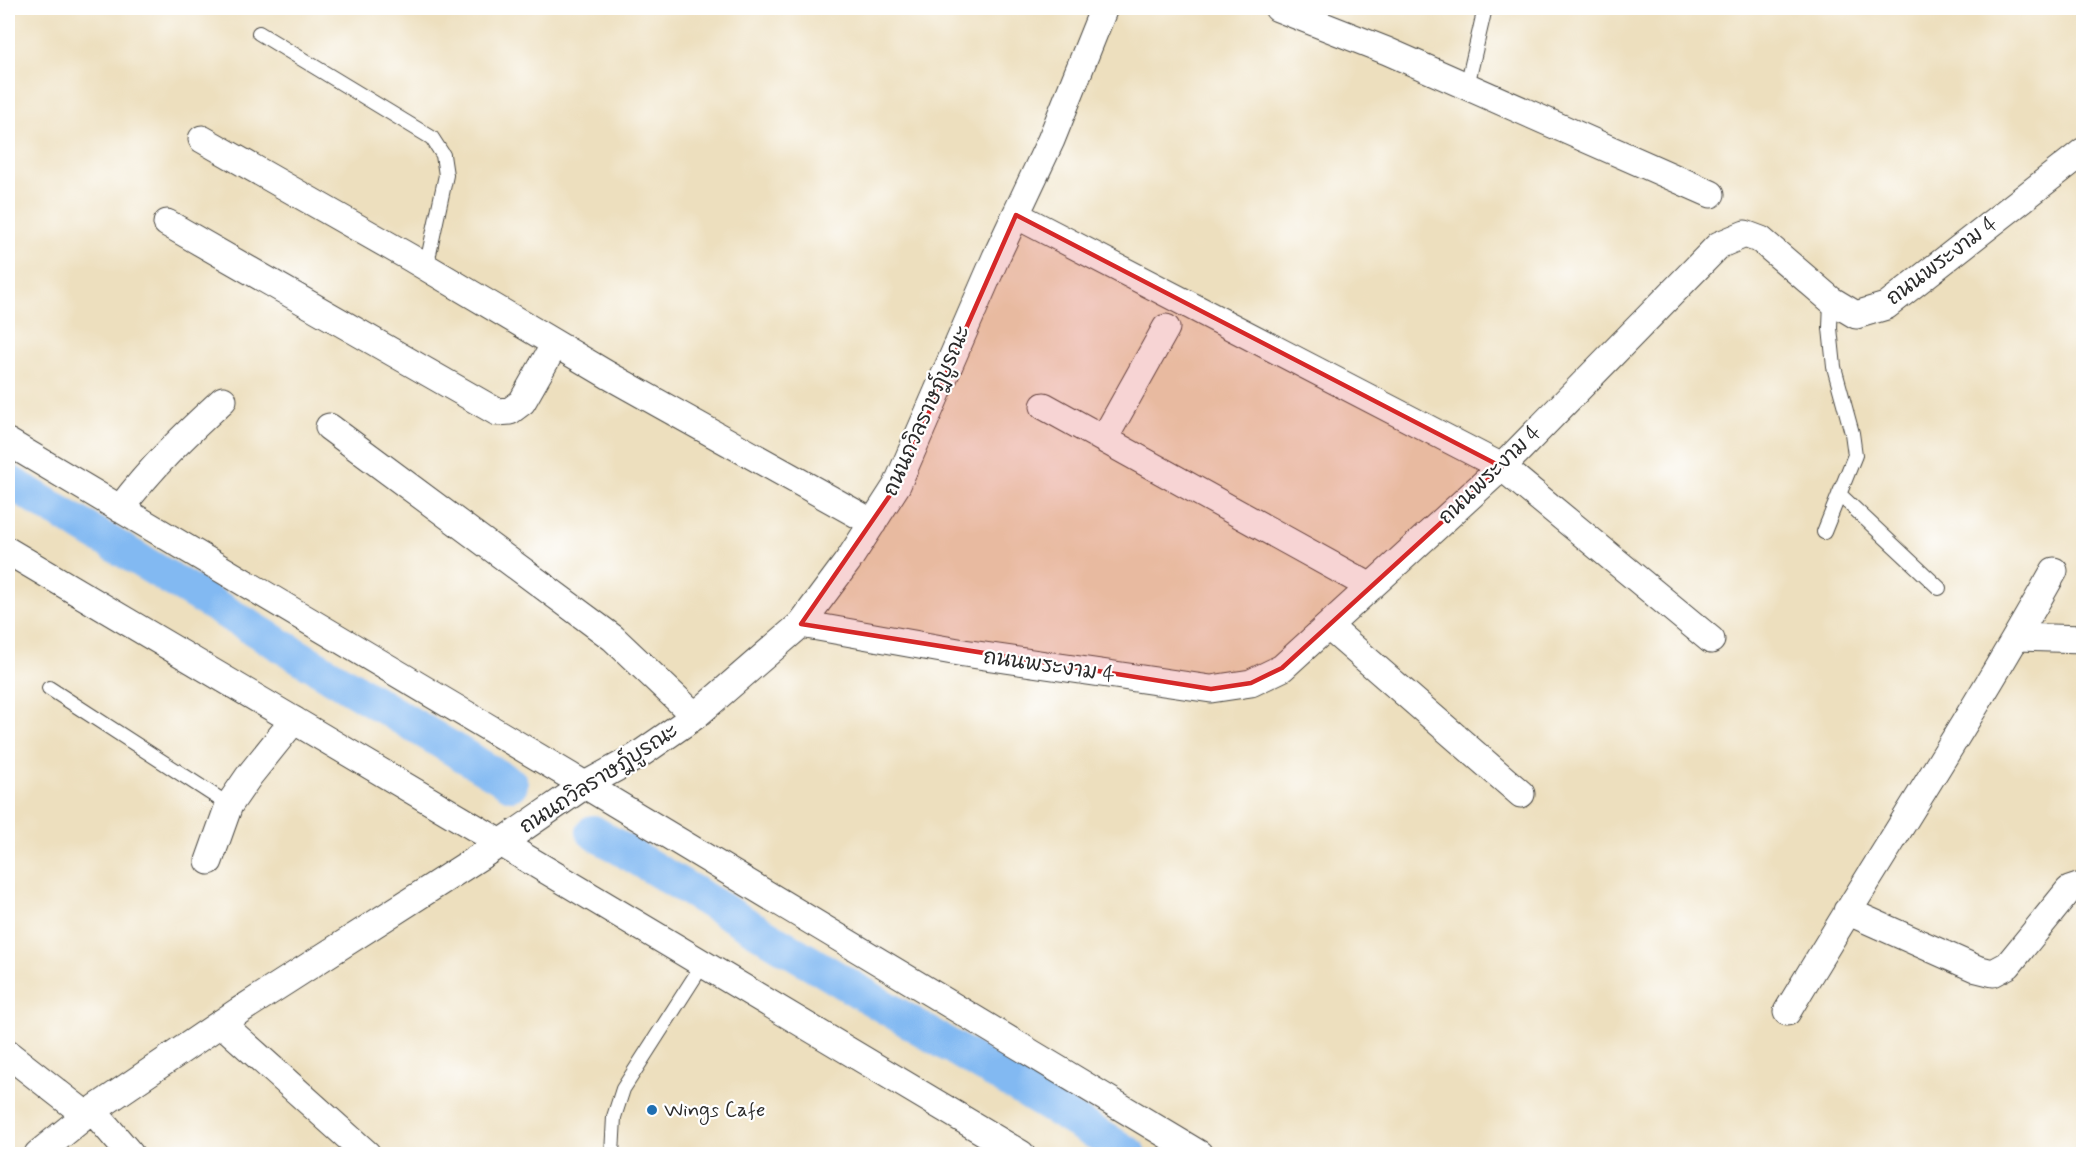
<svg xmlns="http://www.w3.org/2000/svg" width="2091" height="1162" font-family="Mynerve,'Playpen Sans Thai',sans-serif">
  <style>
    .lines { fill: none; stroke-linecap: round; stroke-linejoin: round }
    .canal { stroke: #82b9f2; stroke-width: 34 }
    .lane-casing { stroke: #484641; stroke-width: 16 }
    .street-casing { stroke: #484641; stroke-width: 29 }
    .lane { stroke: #fff; stroke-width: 14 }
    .street { stroke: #fff; stroke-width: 27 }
    .marked { fill: #d62828; fill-opacity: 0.2; stroke: #d62828; stroke-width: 4.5; stroke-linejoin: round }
    .poi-dot { fill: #1f6fb2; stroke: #fff; stroke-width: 2 }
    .labels { text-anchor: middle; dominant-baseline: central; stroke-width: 4.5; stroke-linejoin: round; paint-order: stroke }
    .street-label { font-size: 21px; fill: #2b2b2b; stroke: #fff }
    .poi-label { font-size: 21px; fill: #2b2b2b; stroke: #fff; text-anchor: start }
  </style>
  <rect width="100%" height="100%" fill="#fff"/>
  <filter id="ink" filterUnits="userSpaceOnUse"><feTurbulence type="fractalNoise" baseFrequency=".0167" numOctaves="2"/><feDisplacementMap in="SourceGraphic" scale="12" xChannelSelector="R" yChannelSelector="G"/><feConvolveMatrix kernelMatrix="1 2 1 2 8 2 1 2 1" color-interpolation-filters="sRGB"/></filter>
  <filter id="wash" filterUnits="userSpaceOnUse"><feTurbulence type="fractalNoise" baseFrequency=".008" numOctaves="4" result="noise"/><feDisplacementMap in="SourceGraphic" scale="24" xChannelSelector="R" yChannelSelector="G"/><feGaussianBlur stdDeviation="1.35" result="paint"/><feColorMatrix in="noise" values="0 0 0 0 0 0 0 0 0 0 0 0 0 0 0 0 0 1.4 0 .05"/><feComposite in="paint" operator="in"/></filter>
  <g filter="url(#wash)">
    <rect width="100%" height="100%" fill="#eddfbe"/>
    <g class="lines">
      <path class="canal" d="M 8,481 L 511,784
        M 593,832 L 1130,1154"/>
    </g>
  </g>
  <g filter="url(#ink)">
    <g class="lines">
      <defs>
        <path id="lane" d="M 259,33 L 432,138 L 443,155 L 446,175 L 426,268
          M 1467,86 L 1485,8
          M 1839,494 L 1939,588
          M 1824,532 L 1855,455 L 1852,433 L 1834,367 L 1830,328 L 1831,300
          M 49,688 L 229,805
          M 612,1154 L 614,1117 L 623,1089 L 703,964"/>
        <path id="street" d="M 1278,8 L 1387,51 L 1711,194
          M 202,139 L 409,257 L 608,375 L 873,523
          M 1016,215 L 1502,467 L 1711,640
          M 167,223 L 497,412 L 510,411 L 522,402 L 555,344
          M 1044,406 L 1371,587
          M 329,427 L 613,638 L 695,716
          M 1104,439 L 1166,328
          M 8,442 L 585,785 L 1199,1154
          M 120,509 C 151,467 185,435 223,400
          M 8,551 L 501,843 L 1021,1154
          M 801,624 L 964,653 L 1211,689 L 1251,683 L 1282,668 L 1502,467 L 1719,245 L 1745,234 L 1761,240 L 1831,300 L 1856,315 L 1886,306 L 2084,151
          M 1328,626 L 1521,794
          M 2018,637 L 2084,639
          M 209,861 L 229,805 L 249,776 L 294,720
          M 1847,911 L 1977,969 L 1993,973 L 2008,965 L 2069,890 L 2084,885
          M 1787,1012 C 1875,864 1970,721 2054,571
          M 221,1023 L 367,1154
          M 8,1054 L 86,1115
          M 93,1111 L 130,1154
          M 38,1154 L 86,1115 L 239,1011 L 501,843 L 585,785 L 636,757 L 695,716 L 801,624 L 848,561 L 897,485 L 996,257 L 1051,140 L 1104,8"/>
      </defs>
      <use href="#lane" class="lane-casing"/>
      <use href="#street" class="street-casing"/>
      <use href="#lane" class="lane"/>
      <use href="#street" class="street"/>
    </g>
  </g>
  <path class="marked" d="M 1016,215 L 1502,467 L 1282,668 L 1251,683 L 1211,689 L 801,624 L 897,485 Z"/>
  <circle class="poi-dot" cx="652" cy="1110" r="6"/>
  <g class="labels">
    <g class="street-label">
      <text transform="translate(1942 261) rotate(-37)">ถนนพระงาม 4</text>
      <text transform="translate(927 411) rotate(-66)">ถนนถวิลราษฎ์บูรณะ</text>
      <text transform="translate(1490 475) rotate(-44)">ถนนพระงาม 4</text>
      <text transform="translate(1049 666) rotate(8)">ถนนพระงาม 4</text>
      <text transform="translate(599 779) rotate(-33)">ถนนถวิลราษฎ์บูรณะ</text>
    </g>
    <g class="poi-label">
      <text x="664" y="1110">Wings Cafe</text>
    </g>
  </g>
  <rect width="2091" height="1162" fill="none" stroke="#fff" stroke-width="30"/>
</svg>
